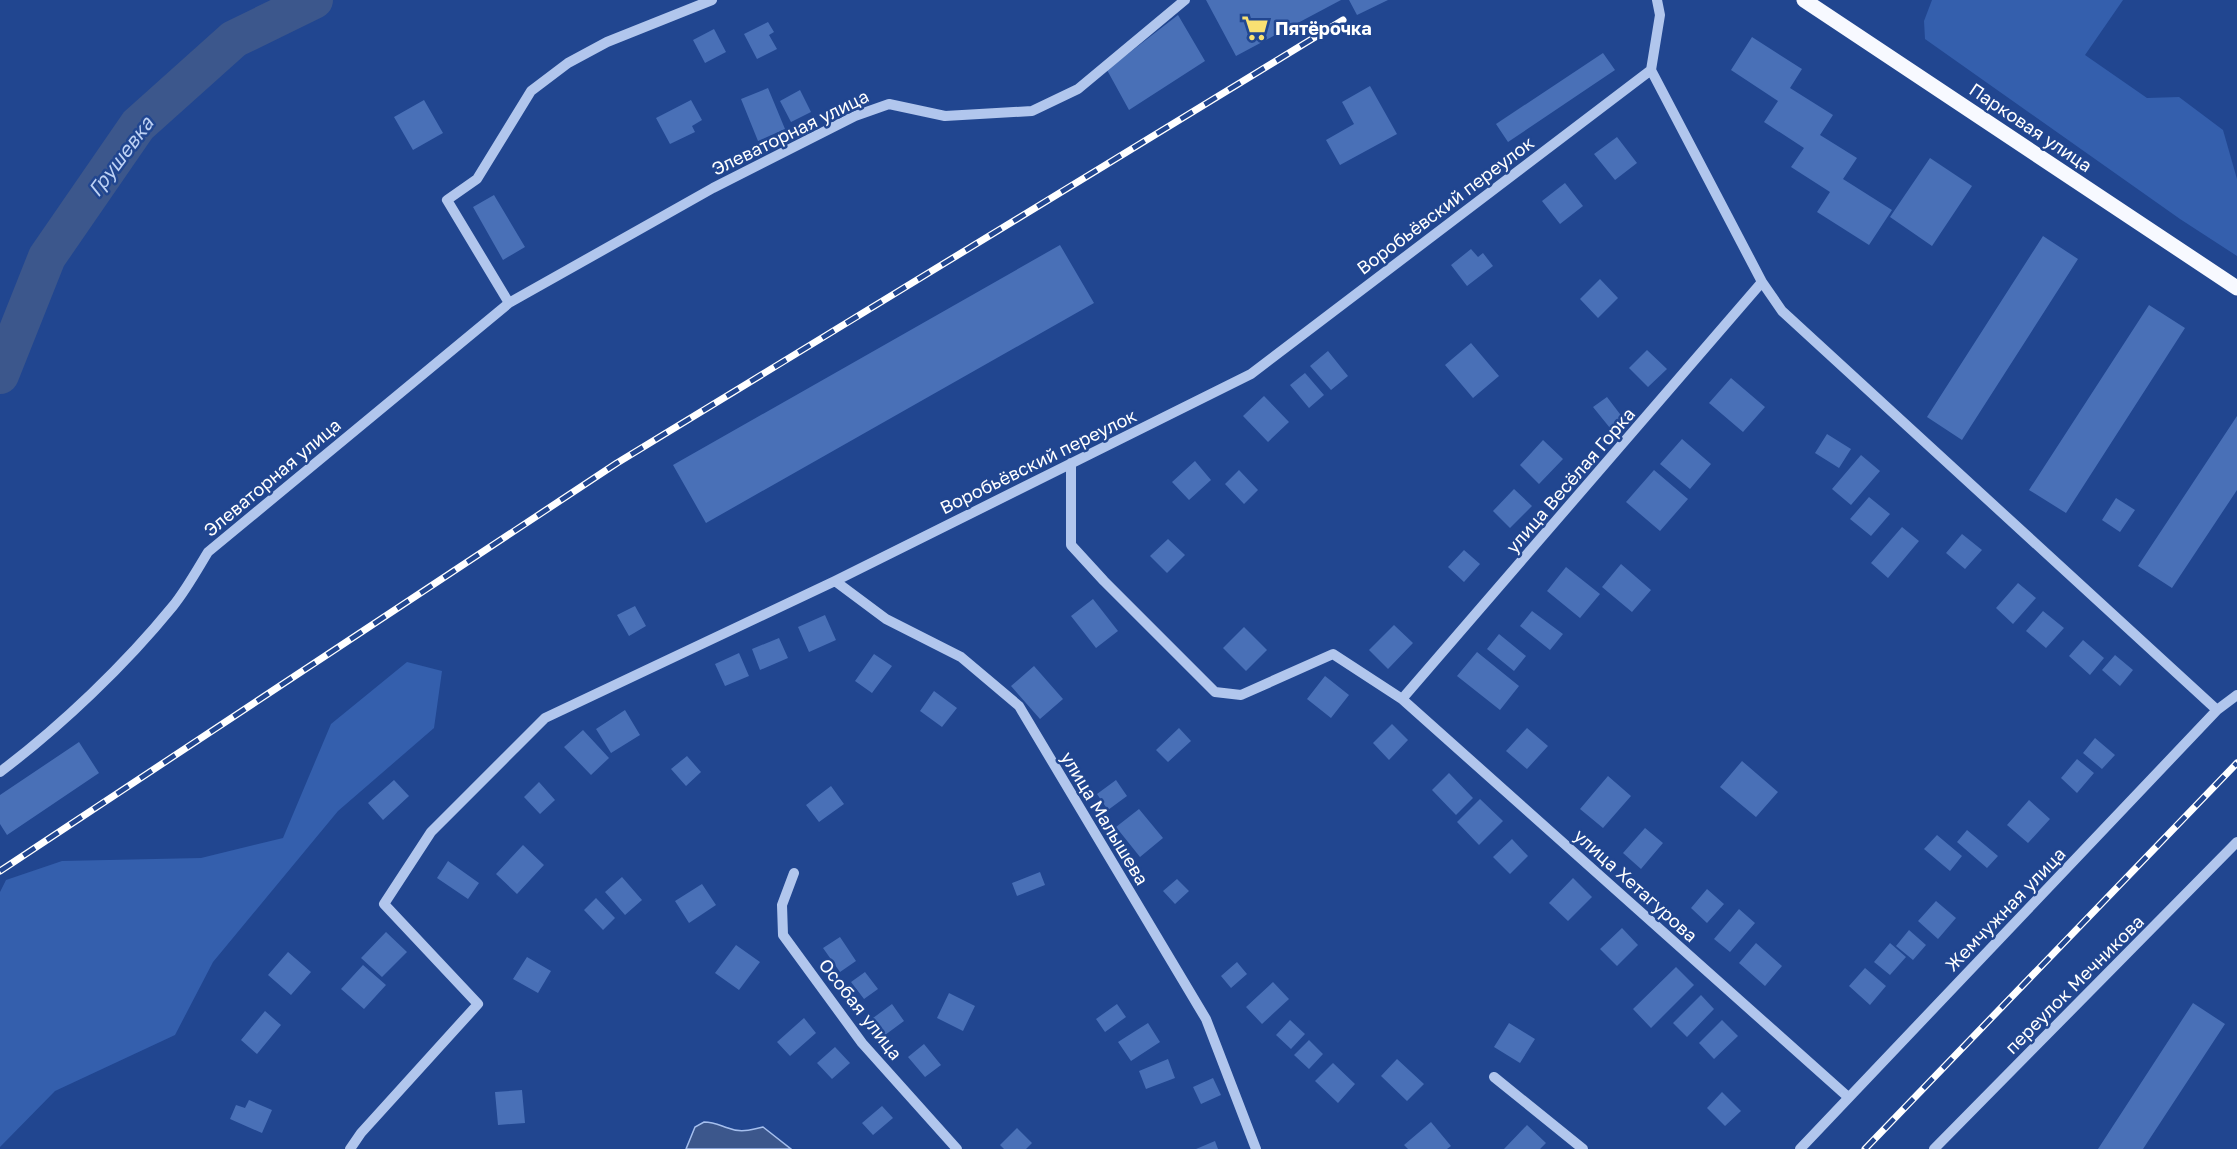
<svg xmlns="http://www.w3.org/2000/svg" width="2237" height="1149" font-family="'Golos Text',sans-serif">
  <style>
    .green { fill: #345fad }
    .water { fill: #3c578c; stroke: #a5bfee; stroke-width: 1.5 }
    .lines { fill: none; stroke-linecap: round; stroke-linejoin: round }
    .river { stroke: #3c578c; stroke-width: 38 }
    .building { fill: #4970b7 }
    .minor { stroke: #b1c6ed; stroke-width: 10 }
    .major { stroke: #f7f9ff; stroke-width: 15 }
    .rail-casing { stroke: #fff; stroke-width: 7 }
    .rail { stroke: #214690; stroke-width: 4.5; stroke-dasharray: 14; stroke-linecap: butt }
    .labels { text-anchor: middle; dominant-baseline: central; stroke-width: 5; stroke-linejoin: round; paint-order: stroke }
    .poi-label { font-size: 18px; font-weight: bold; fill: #fff; stroke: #214690; text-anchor: start }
    .street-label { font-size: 18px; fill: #fff; stroke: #214690 }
    .water-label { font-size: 20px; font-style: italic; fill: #bdd1f4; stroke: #214690 }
  </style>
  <rect width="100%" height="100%" fill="#214690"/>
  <path class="green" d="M 1932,0 L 2123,0 L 2085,55 L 2147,98 L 2179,97 L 2223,130 L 2237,179 L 2237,256 L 2180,219 L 1925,39 L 1924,21 Z
    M 407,662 L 442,671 L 434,728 L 338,811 L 213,962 L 175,1035 L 55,1091 L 0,1147 L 0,892 L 6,880 L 62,861 L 201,858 L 283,838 L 331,724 Z"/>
  <path class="water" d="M 704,1122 C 714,1122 719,1125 728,1128 C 740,1133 751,1130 763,1127 L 791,1149 L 686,1149 L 695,1127 Z"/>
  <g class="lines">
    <path class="river" d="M 0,375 L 47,257 L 138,125 L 234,39 L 314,0"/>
  </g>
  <path class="building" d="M 1206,0 L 1341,0 L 1236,56 Z
    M 1349,0 L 1388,0 L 1357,15 Z
    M 1178,15 L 1205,61 L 1129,110 L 1107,70 Z
    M 768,22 L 774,32 L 769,35 L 777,49 L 757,59 L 744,34 Z
    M 714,29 L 726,52 L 705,63 L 693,40 Z
    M 1752,37 L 1802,69 L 1790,88 L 1833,115 L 1820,135 L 1857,158 L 1843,179 L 1892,210 L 1869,245 L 1817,212 L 1830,192 L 1791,167 L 1804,148 L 1764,122 L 1778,101 L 1731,70 Z
    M 1603,53 L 1615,70 L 1508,142 L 1496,124 Z
    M 1370,86 L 1397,134 L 1340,165 L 1326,140 L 1354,124 L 1342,102 Z
    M 768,88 L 785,129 L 758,141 L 741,99 Z
    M 800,90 L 811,112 L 791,122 L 780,101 Z
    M 424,100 L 443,133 L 413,150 L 394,117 Z
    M 691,100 L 702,120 L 692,126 L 695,132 L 670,144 L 656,118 Z
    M 1617,137 L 1637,163 L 1615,180 L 1594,154 Z
    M 1930,158 L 1972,186 L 1932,246 L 1890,217 Z
    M 1565,183 L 1583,206 L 1560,224 L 1542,201 Z
    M 494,195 L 525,247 L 503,260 L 473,207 Z
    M 2043,236 L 2078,259 L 1962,440 L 1927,417 Z
    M 1060,245 L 1094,303 L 706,523 L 673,465 Z
    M 1471,249 L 1478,257 L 1483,253 L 1493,266 L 1467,286 L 1451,265 Z
    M 1600,279 L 1618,298 L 1598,318 L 1580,299 Z
    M 2149,305 L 2185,328 L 2066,513 L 2029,490 Z
    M 1471,343 L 1499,376 L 1473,398 L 1445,365 Z
    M 1647,350 L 1667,369 L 1648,387 L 1629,368 Z
    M 1328,351 L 1348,376 L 1331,390 L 1310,366 Z
    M 1305,373 L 1324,395 L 1309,408 L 1290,385 Z
    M 1731,378 L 1765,407 L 1743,432 L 1709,403 Z
    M 1264,396 L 1289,422 L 1268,442 L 1243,416 Z
    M 1607,397 L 1623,418 L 1610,428 L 1593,407 Z
    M 2237,416 L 2237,490 L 2172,588 L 2138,566 Z
    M 1827,434 L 1851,449 L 1839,468 L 1815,453 Z
    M 1682,439 L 1711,464 L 1690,489 L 1660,464 Z
    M 1543,440 L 1563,459 L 1539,484 L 1520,465 Z
    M 1861,455 L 1880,471 L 1851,505 L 1832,489 Z
    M 1195,461 L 1211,480 L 1189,500 L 1172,482 Z
    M 1239,470 L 1258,490 L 1244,504 L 1225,484 Z
    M 1654,470 L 1688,499 L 1660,531 L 1626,502 Z
    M 1514,489 L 1532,506 L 1510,528 L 1493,511 Z
    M 1869,497 L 1890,514 L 1871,536 L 1850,519 Z
    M 2116,498 L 2135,510 L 2120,532 L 2102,520 Z
    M 1902,527 L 1919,541 L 1888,578 L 1871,563 Z
    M 1962,534 L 1982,550 L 1965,569 L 1946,553 Z
    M 1168,539 L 1185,555 L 1167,573 L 1150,556 Z
    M 1464,550 L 1480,564 L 1464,582 L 1448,567 Z
    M 1621,564 L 1651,590 L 1632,612 L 1602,587 Z
    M 1566,567 L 1600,594 L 1580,618 L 1547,591 Z
    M 2018,583 L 2036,598 L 2013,624 L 1996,608 Z
    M 1093,599 L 1118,631 L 1096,648 L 1071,616 Z
    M 635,606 L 646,626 L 629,636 L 617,615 Z
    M 1532,611 L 1563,634 L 1550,650 L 1520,626 Z
    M 2043,611 L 2064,628 L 2046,648 L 2026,631 Z
    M 825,615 L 836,640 L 809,652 L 798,627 Z
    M 1394,625 L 1413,643 L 1388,669 L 1369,650 Z
    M 1244,627 L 1267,650 L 1246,671 L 1223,648 Z
    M 1499,634 L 1526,656 L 1514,671 L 1487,649 Z
    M 779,638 L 788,658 L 760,670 L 752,649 Z
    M 2083,640 L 2104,658 L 2090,675 L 2069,656 Z
    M 1477,652 L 1519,686 L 1500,710 L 1457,676 Z
    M 739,653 L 749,676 L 725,686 L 715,664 Z
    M 874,654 L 892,666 L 872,693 L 855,681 Z
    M 2115,655 L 2133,670 L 2120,686 L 2102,670 Z
    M 1034,666 L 1063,699 L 1040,719 L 1011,686 Z
    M 1325,676 L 1349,695 L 1331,718 L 1307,699 Z
    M 934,691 L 957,708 L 942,727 L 920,711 Z
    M 625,710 L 640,735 L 611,753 L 596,729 Z
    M 1392,724 L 1408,740 L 1389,760 L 1373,743 Z
    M 1179,728 L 1191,741 L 1168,762 L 1156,750 Z
    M 1527,728 L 1548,746 L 1527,769 L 1506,751 Z
    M 583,730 L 609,758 L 591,775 L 564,747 Z
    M 2095,738 L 2115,755 L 2102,769 L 2083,753 Z
    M 79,742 L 99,773 L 7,835 L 0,824 L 0,795 Z
    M 687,756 L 701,772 L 686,786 L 671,769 Z
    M 2077,759 L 2094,773 L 2077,793 L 2061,778 Z
    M 1742,761 L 1778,792 L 1756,817 L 1720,787 Z
    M 1449,773 L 1473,798 L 1456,815 L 1432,790 Z
    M 1608,776 L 1631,796 L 1603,828 L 1580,809 Z
    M 394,780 L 409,796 L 383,820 L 368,803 Z
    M 1116,780 L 1127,796 L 1108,810 L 1097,794 Z
    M 539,782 L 555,800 L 540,814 L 524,797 Z
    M 831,786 L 844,804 L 819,822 L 806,805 Z
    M 1480,799 L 1503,821 L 1479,845 L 1457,822 Z
    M 2029,800 L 2050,819 L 2028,843 L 2007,825 Z
    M 1139,809 L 1163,838 L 1140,857 L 1116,827 Z
    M 1645,828 L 1663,843 L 1641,869 L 1623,853 Z
    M 1967,830 L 1998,856 L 1987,868 L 1957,842 Z
    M 1937,835 L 1962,856 L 1950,871 L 1924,849 Z
    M 1512,839 L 1528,856 L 1510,874 L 1493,857 Z
    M 523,845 L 544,865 L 517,894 L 496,874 Z
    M 448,861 L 479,883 L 468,899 L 437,878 Z
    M 1040,872 L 1045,885 L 1017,896 L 1012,883 Z
    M 622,877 L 642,900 L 625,915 L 605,892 Z
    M 1573,878 L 1592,897 L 1568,921 L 1549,903 Z
    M 1177,879 L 1189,891 L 1175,904 L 1163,891 Z
    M 702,884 L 716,905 L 689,923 L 675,901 Z
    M 1707,889 L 1724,904 L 1707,923 L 1691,908 Z
    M 596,898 L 615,918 L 603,930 L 584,910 Z
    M 1936,901 L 1956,918 L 1938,939 L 1918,921 Z
    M 1739,909 L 1755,923 L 1730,952 L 1714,939 Z
    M 1622,928 L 1638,945 L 1617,966 L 1600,949 Z
    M 1909,930 L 1926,945 L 1913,960 L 1896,946 Z
    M 386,932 L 407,952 L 382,977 L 361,958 Z
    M 840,937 L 856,961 L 840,972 L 823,948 Z
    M 1756,943 L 1782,966 L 1765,986 L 1739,963 Z
    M 1890,943 L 1906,957 L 1890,975 L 1874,962 Z
    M 736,945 L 760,962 L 739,990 L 715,973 Z
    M 288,952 L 311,972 L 291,995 L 268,975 Z
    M 527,957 L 551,971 L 538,993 L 513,979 Z
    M 1237,962 L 1247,974 L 1231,988 L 1221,976 Z
    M 363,965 L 386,985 L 364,1009 L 341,989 Z
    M 1676,967 L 1694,985 L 1651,1028 L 1633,1009 Z
    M 1865,968 L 1886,986 L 1870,1005 L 1849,986 Z
    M 865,972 L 878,989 L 864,999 L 851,982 Z
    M 1273,982 L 1289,999 L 1262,1024 L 1246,1007 Z
    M 949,993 L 975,1006 L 963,1031 L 937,1018 Z
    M 1701,995 L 1714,1009 L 1687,1037 L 1673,1023 Z
    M 2193,1003 L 2225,1024 L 2143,1149 L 2098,1149 Z
    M 892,1004 L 904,1021 L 885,1035 L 873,1018 Z
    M 1117,1004 L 1126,1017 L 1105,1032 L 1096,1019 Z
    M 265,1011 L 281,1025 L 257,1054 L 241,1040 Z
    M 804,1018 L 816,1033 L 790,1056 L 777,1042 Z
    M 1290,1020 L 1305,1034 L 1291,1049 L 1276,1035 Z
    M 1722,1020 L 1738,1036 L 1714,1059 L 1699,1043 Z
    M 1148,1023 L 1160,1042 L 1131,1061 L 1118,1042 Z
    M 1509,1023 L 1535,1039 L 1520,1063 L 1494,1047 Z
    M 1309,1040 L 1323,1054 L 1309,1069 L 1294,1055 Z
    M 924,1044 L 941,1065 L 925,1077 L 908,1057 Z
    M 835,1047 L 850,1063 L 832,1079 L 817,1063 Z
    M 1168,1059 L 1175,1078 L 1146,1089 L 1139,1071 Z
    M 1397,1059 L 1424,1084 L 1407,1101 L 1381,1076 Z
    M 1333,1063 L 1355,1084 L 1338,1103 L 1315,1081 Z
    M 1213,1078 L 1221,1095 L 1201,1104 L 1193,1087 Z
    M 522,1090 L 525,1123 L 498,1125 L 495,1092 Z
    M 1722,1092 L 1741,1111 L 1725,1126 L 1707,1108 Z
    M 249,1100 L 272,1110 L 262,1133 L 230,1119 L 236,1105 L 245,1108 Z
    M 882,1106 L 893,1118 L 873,1135 L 862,1123 Z
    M 1431,1122 L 1451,1146 L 1447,1149 L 1408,1149 L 1404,1145 Z
    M 1527,1125 L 1546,1143 L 1540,1149 L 1504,1149 Z
    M 1017,1128 L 1032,1143 L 1026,1149 L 1004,1149 L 1000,1145 Z
    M 1215,1141 L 1218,1149 L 1196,1149 Z"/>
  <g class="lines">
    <path class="minor" d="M 1651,70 L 1762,282 L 1782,311 L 2217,710
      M 509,303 L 447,200 L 477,179 L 531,91 L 568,63 L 607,42 L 712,0
      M 1071,463 L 1071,545 L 1104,581 L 1215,692 L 1241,695 L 1333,654 L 1402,699 L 1848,1097
      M 835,581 L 886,619 L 961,657 L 1019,706 L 1206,1019 L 1256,1149
      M 1402,699 L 1762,282
      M 0,772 C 61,726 125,665 173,606 C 186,590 197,570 208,552 L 509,303 L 713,188 L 855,116 L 889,104 L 945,116 L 1032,111 L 1078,89 L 1185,0
      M 794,873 L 782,905 L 783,935 L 862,1043 L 957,1149
      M 1494,1077 L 1583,1149
      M 350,1149 L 361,1133 L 478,1004 L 384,904 L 431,832 L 545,718 L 835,581 L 1251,374 L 1651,70 L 1660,15 L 1657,0
      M 1800,1149 L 2217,710 L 2237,695
      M 1934,1149 L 2237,842"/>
    <path class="major" d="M 1804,0 L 2237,288"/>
    <defs>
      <path id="rail" d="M 0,871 L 617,463 L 1343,20
        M 1865,1149 L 2237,763"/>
    </defs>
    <use href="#rail" class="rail-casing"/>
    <use href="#rail" class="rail"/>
  </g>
  <defs>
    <symbol id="supermarket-bare" viewBox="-9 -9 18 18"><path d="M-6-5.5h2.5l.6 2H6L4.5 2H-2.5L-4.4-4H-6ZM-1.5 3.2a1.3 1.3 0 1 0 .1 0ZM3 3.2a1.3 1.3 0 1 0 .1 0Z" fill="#f9e072" stroke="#214690" stroke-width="2.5" paint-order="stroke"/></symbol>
  </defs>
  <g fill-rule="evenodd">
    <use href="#supermarket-bare" x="1236" y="9" width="38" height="38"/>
  </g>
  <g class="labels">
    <g class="poi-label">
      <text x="1275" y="28">Пятёрочка</text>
    </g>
    <g class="street-label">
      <text transform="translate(2031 127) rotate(34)">Парковая улица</text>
      <text transform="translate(790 132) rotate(-26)">Элеваторная улица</text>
      <text transform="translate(1445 205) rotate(-37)">Воробьёвский переулок</text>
      <text transform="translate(1038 461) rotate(-26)">Воробьёвский переулок</text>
      <text transform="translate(272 477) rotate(-40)">Элеваторная улица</text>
      <text transform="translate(1570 480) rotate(-49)">улица Весёлая Горка</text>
      <text transform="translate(1105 818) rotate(59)">улица Малышева</text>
      <text transform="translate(1636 885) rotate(42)">улица Хетагурова</text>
      <text transform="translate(2005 909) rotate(-46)">Жемчужная улица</text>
      <text transform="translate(2074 984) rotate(-45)">переулок Мечникова</text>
      <text transform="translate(861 1009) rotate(52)">Особая улица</text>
    </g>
    <g class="water-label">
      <text transform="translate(120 156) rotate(-53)">Грушевка</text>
    </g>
  </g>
</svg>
